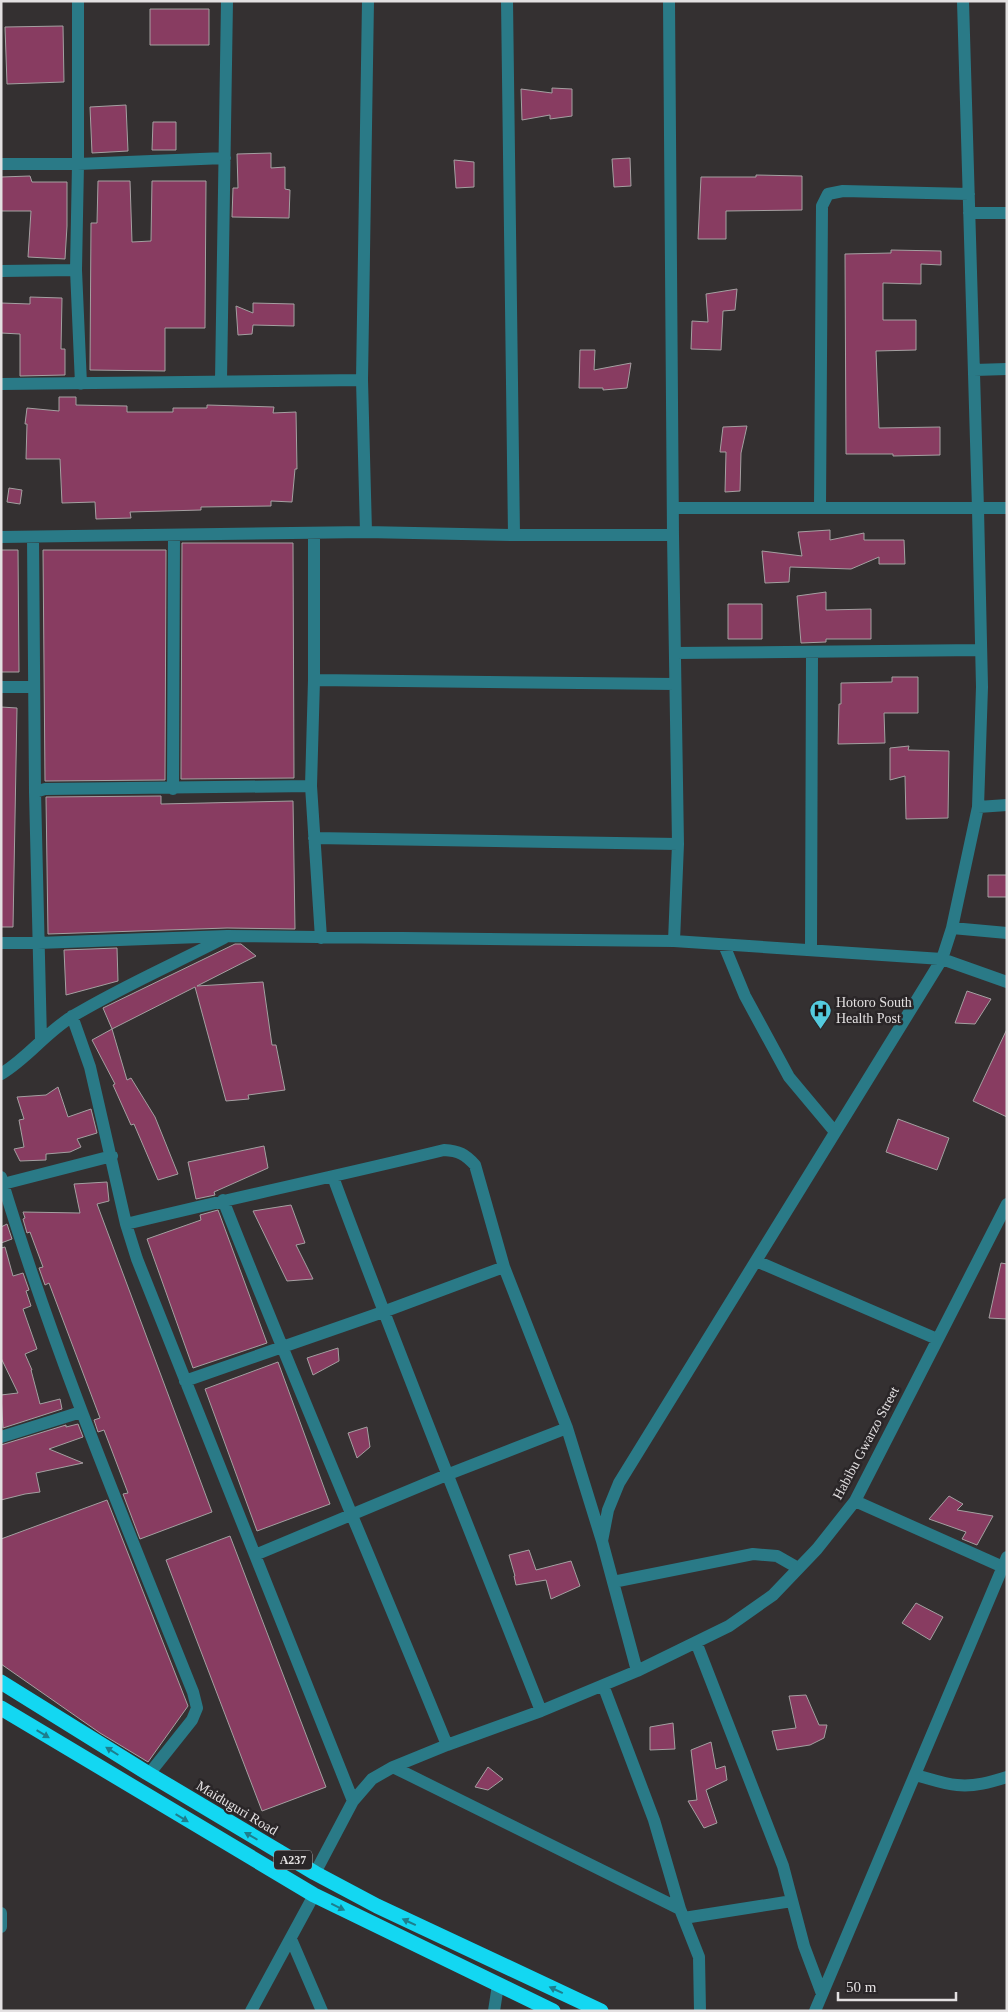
<svg xmlns="http://www.w3.org/2000/svg" width="1008" height="2012" font-family="'Times New Roman',serif">
  <style>
    .building { fill: #883c61; stroke: #a4a0a1 }
    .lines { fill: none; stroke-linecap: round; stroke-linejoin: round }
    .minor { stroke: #2a7a87; stroke-width: 12 }
    .highway { stroke: #13d7f2; stroke-width: 15 }
    .oneway { fill: #1e7e8d }
    .labels { text-anchor: middle; dominant-baseline: central; stroke-width: 5; stroke-linejoin: round; paint-order: stroke }
    .shield { fill: #2a2628; stroke: #aca8aa; stroke-width: 1 }
    .shield-label { font-size: 12px; font-weight: bold; fill: #e3e0e1 }
    .poi-label { font-size: 14px; fill: #e3e0e1; stroke: #2a2628; text-anchor: start }
    .street-label { font-size: 14px; fill: #e3e0e1; stroke: #2a2628 }
  </style>
  <rect width="100%" height="100%" fill="#343031"/>
  <path class="building" d="M 150,9 L 209,9 L 209,45 L 150,45 Z
    M 63,26 L 64,82 L 7,84 L 5,27 Z
    M 552,88 L 572,89 L 572,116 L 550,119 L 550,115 L 522,120 L 521,89 L 552,93 Z
    M 126,105 L 128,151 L 92,153 L 90,107 Z
    M 153,122 L 176,122 L 176,150 L 152,150 Z
    M 271,153 L 271,168 L 285,167 L 285,189 L 290,190 L 289,218 L 232,217 L 233,188 L 238,188 L 237,154 Z
    M 630,158 L 631,186 L 614,187 L 612,159 Z
    M 454,160 L 474,162 L 474,187 L 456,188 Z
    M 756,175 L 802,176 L 802,210 L 726,211 L 726,239 L 698,239 L 701,177 L 756,177 Z
    M 30,176 L 32,182 L 67,182 L 67,226 L 65,259 L 28,257 L 31,211 L 1,211 L 1,177 Z
    M 98,181 L 130,181 L 132,242 L 151,241 L 152,181 L 206,181 L 205,328 L 165,328 L 165,371 L 90,370 L 91,223 L 97,223 Z
    M 891,250 L 941,251 L 941,265 L 921,264 L 921,284 L 883,283 L 883,320 L 916,320 L 916,350 L 876,351 L 879,428 L 940,427 L 940,455 L 893,456 L 893,454 L 846,454 L 845,254 L 891,253 Z
    M 737,289 L 735,310 L 723,311 L 721,350 L 691,349 L 692,321 L 708,322 L 706,294 Z
    M 30,297 L 62,298 L 61,349 L 65,349 L 65,375 L 20,376 L 20,334 L 1,333 L 1,303 L 30,304 Z
    M 253,303 L 294,304 L 294,326 L 253,325 L 252,334 L 238,335 L 236,306 L 253,313 Z
    M 580,350 L 595,350 L 594,370 L 631,363 L 627,388 L 603,390 L 603,388 L 579,388 Z
    M 59,397 L 76,397 L 76,405 L 127,406 L 127,412 L 173,412 L 173,408 L 207,408 L 207,405 L 274,407 L 273,413 L 296,412 L 297,469 L 295,469 L 292,502 L 271,501 L 271,506 L 201,507 L 201,510 L 130,512 L 131,518 L 96,519 L 95,502 L 62,503 L 60,459 L 26,459 L 27,424 L 25,424 L 27,408 L 59,411 Z
    M 747,426 L 741,453 L 740,491 L 725,492 L 726,452 L 720,452 L 723,427 Z
    M 9,488 L 22,490 L 20,504 L 7,502 Z
    M 830,530 L 830,540 L 864,533 L 864,540 L 904,540 L 905,564 L 879,564 L 879,557 L 851,569 L 790,567 L 789,582 L 765,583 L 762,551 L 802,556 L 798,532 Z
    M 182,543 L 293,543 L 294,778 L 181,779 Z
    M 1,550 L 18,550 L 19,672 L 1,672 Z
    M 43,550 L 166,550 L 165,780 L 45,781 Z
    M 826,592 L 826,610 L 871,609 L 871,639 L 826,639 L 826,642 L 801,643 L 797,596 Z
    M 728,604 L 762,604 L 762,639 L 728,639 Z
    M 892,677 L 918,677 L 918,713 L 884,713 L 885,743 L 838,744 L 839,704 L 841,704 L 841,683 L 892,682 Z
    M 1,707 L 17,708 L 13,927 L 1,927 Z
    M 909,746 L 908,750 L 949,751 L 948,818 L 906,819 L 905,776 L 890,780 L 890,748 Z
    M 161,796 L 161,804 L 293,801 L 295,929 L 227,928 L 48,934 L 46,797 Z
    M 988,875 L 1007,875 L 1007,897 L 988,897 Z
    M 235,944 L 241,944 L 256,956 L 197,986 L 263,982 L 272,1045 L 276,1045 L 285,1090 L 248,1095 L 249,1099 L 226,1101 L 195,987 L 112,1029 L 103,1008 Z
    M 117,948 L 118,981 L 66,995 L 64,950 Z
    M 967,991 L 991,999 L 975,1024 L 955,1023 Z
    M 112,1029 L 127,1080 L 131,1078 L 155,1117 L 178,1174 L 158,1180 L 134,1124 L 131,1125 L 113,1085 L 115,1084 L 92,1040 Z
    M 1007,1029 L 1007,1117 L 973,1101 Z
    M 58,1087 L 68,1117 L 91,1109 L 97,1133 L 77,1139 L 81,1147 L 70,1152 L 46,1154 L 46,1160 L 20,1161 L 14,1149 L 24,1147 L 19,1120 L 24,1119 L 17,1097 L 46,1095 Z
    M 898,1119 L 949,1138 L 937,1170 L 886,1152 Z
    M 264,1146 L 268,1168 L 214,1192 L 215,1195 L 196,1199 L 188,1162 Z
    M 107,1182 L 109,1201 L 97,1204 L 212,1512 L 140,1539 L 123,1494 L 128,1493 L 104,1430 L 98,1432 L 94,1420 L 100,1418 L 49,1283 L 45,1285 L 39,1268 L 43,1267 L 30,1232 L 27,1233 L 23,1219 L 25,1218 L 23,1212 L 80,1213 L 74,1184 Z
    M 291,1205 L 305,1243 L 296,1245 L 313,1279 L 287,1281 L 253,1211 Z
    M 218,1210 L 267,1343 L 193,1368 L 147,1239 L 201,1220 L 200,1215 Z
    M 7,1224 L 12,1239 L 1,1243 L 1,1227 Z
    M 5,1247 L 13,1276 L 23,1273 L 29,1290 L 26,1291 L 31,1306 L 23,1309 L 37,1349 L 25,1354 L 32,1370 L 31,1370 L 40,1404 L 60,1399 L 62,1409 L 3,1428 L 1,1395 L 18,1393 L 1,1358 L 1,1248 Z
    M 1001,1263 L 1007,1264 L 1007,1319 L 989,1318 Z
    M 338,1348 L 339,1361 L 313,1375 L 307,1358 Z
    M 278,1362 L 330,1504 L 257,1531 L 205,1389 Z
    M 78,1424 L 83,1437 L 49,1449 L 83,1463 L 36,1473 L 40,1492 L 25,1494 L 1,1500 L 1,1445 L 66,1425 L 66,1427 Z
    M 367,1427 L 370,1447 L 357,1458 L 348,1433 Z
    M 949,1496 L 963,1504 L 957,1510 L 993,1516 L 977,1545 L 962,1539 L 966,1532 L 929,1519 Z
    M 107,1500 L 188,1706 L 148,1762 L 100,1733 L 1,1664 L 1,1539 Z
    M 230,1536 L 326,1787 L 262,1811 L 166,1560 Z
    M 529,1550 L 536,1570 L 571,1561 L 580,1586 L 551,1599 L 546,1580 L 516,1585 L 514,1576 L 515,1576 L 509,1555 Z
    M 916,1603 L 943,1617 L 930,1640 L 902,1623 Z
    M 806,1695 L 819,1725 L 827,1725 L 824,1738 L 810,1745 L 777,1750 L 772,1731 L 796,1728 L 789,1696 Z
    M 673,1723 L 675,1749 L 650,1750 L 650,1727 Z
    M 711,1742 L 716,1769 L 725,1766 L 727,1780 L 706,1790 L 717,1823 L 704,1828 L 688,1801 L 697,1800 L 691,1750 Z
    M 488,1767 L 503,1779 L 488,1790 L 475,1787 Z"/>
  <g class="lines">
    <path class="minor" d="M 78,1 L 78,164 L 76,270 L 81,384
      M 507,1 L 514,535
      M 669,1 L 673,535 L 678,844 L 674,941
      M 1,164 L 78,164 L 225,158
      M 969,213 L 1007,213
      M 1,271 L 76,270
      M 974,370 L 1007,369
      M 221,381 L 227,1
      M 1,384 L 362,380
      M 673,508 L 1007,508
      M 820,508 L 822,206 L 828,194 L 843,191 L 969,194
      M 366,532 L 362,380 L 368,1
      M 314,534 L 314,680 L 311,786 L 321,938
      M 1,537 L 366,532 L 514,535 L 673,535
      M 33,537 L 35,792 L 41,1040
      M 675,653 L 981,650
      M 314,680 L 675,684
      M 1,687 L 34,687
      M 173,789 L 174,535
      M 35,792 L 45,789 L 311,786
      M 978,807 L 1007,805
      M 314,838 L 678,844
      M 952,928 L 1007,933
      M 1,943 L 38,943 L 227,936 L 674,941 L 942,959 L 1007,982
      M 724,945 L 745,996 L 789,1077 L 835,1132
      M 811,950 L 812,653
      M 72,1016 L 90,1067 L 126,1224 L 137,1259 L 353,1801
      M 1,1074 C 28,1058 46,1032 73,1016 C 121,987 174,964 224,938
      M 1,1177 C 54,1353 125,1522 193,1692 L 197,1708 L 192,1720 L 149,1774
      M 333,1177 C 399,1356 471,1533 541,1711
      M 3,1184 L 112,1156
      M 223,1200 C 295,1383 373,1563 447,1745
      M 126,1224 C 232,1198 338,1176 444,1150 C 459,1151 465,1154 475,1165 L 504,1267 L 567,1428 L 602,1541 L 637,1671
      M 756,1261 L 937,1339
      M 185,1381 L 383,1312 L 504,1267
      M 1,1437 L 81,1412
      M 855,1501 L 1003,1567
      M 602,1541 L 608,1510 L 619,1483 L 942,959 L 952,928 L 978,807 L 982,687 L 978,509 L 963,1
      M 255,1555 L 449,1474 L 567,1428
      M 613,1582 L 753,1554 L 777,1556 L 798,1568
      M 696,1642 L 783,1866 L 804,1946 L 822,1994
      M 603,1685 L 654,1820 L 680,1909 L 699,1957 L 700,2011
      M 393,1767 L 680,1909
      M 915,1775 C 928,1778 943,1784 957,1785 C 974,1787 991,1782 1007,1777
      M 315,1873 L 353,1801 L 372,1779 L 393,1767 L 447,1745 L 541,1711 L 637,1671 L 729,1626 L 773,1595 L 817,1549 L 855,1501 L 1007,1204
      M 1,1913 L 1,1927
      M 684,1918 L 792,1901
      M 291,1939 L 322,2011
      M 251,2011 L 314,1895
      M 494,2011 L 498,1985
      M 815,2011 L 1007,1557"/>
    <path class="highway" d="M 1,1682 L 149,1774 L 315,1873 L 377,1906 L 601,2011
      M 1,1708 L 314,1895 L 553,2011"/>
  </g>
  <defs><path id="oneway-solid" d="M-6-.8H1V-3.2L6.5 0L1 3.2V.8H-6Z" transform="scale(1.25)"/></defs>
  <g class="oneway">
    <use href="#oneway-solid" transform="translate(43 1734) rotate(31)"/>
    <use href="#oneway-solid" transform="translate(112 1751) rotate(-148)"/>
    <use href="#oneway-solid" transform="translate(182 1818) rotate(31)"/>
    <use href="#oneway-solid" transform="translate(251 1836) rotate(-150)"/>
    <use href="#oneway-solid" transform="translate(338 1907) rotate(26)"/>
    <use href="#oneway-solid" transform="translate(409 1922) rotate(-155)"/>
    <use href="#oneway-solid" transform="translate(556 1990) rotate(-155)"/>
  </g>
  <defs>
    <symbol id="hospital-pin" viewBox="-11 -11 22 30"><path d="M0 17L-7.5 6A9.5 9.5 0 1 1 7.5 6Z" fill="#54cade" stroke="#2a2628"/><path d="M-5-5h3v3.5h4V-5h3V5h-3V1.5h-4V5h-3Z" fill="#111"/></symbol>
  </defs>
  <g fill-rule="evenodd">
    <use href="#hospital-pin" x="808" y="998" width="25" height="34"/>
  </g>
  <g class="labels">
    <rect class="shield" x="274" y="1850.5" width="38" height="19" rx="4"/>
    <g class="shield-label">
      <text x="293" y="1860">A237</text>
    </g>
    <g class="poi-label">
      <text x="836" y="1002">Hotoro South<tspan x="836" dy="16">Health Post</tspan></text>
    </g>
    <g class="street-label">
      <text transform="translate(866 1443) rotate(-62)">Habibu Gwarzo Street</text>
      <text transform="translate(237 1808) rotate(31)">Maiduguri Road</text>
    </g>
  </g>
  <rect width="1008" height="2012" fill="none" stroke="#e3e0e1" stroke-width="5"/>
  <path d="M838 1992v8h118v-8" fill="none" stroke="#e3e0e1" stroke-width="2.5"/>
  <text x="846" y="1992" font-size="15" fill="#e3e0e1" stroke="#2a2628" stroke-width="4" paint-order="stroke">50 m</text>
</svg>
